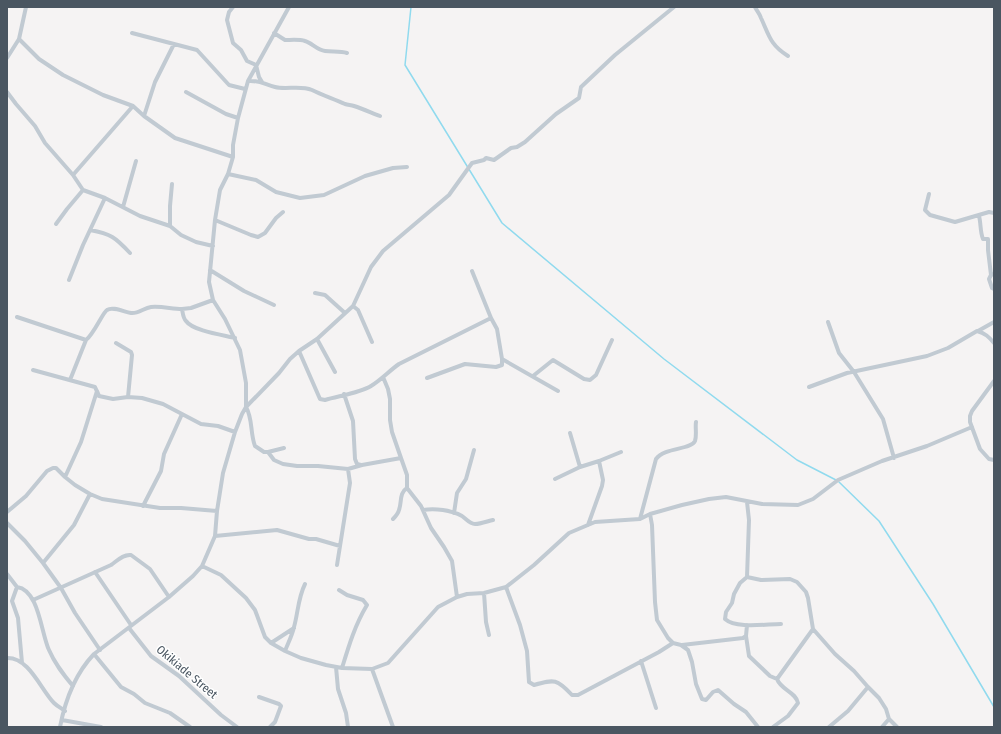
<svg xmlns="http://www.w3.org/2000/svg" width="1001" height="734" font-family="'Fira Sans Condensed',sans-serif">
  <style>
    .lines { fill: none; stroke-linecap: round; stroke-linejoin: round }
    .stream { stroke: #90daee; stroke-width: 1.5 }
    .street { stroke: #c1cad2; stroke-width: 4 }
    .labels { text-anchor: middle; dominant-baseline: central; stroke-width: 3; stroke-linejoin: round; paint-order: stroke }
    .street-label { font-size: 12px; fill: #4a5661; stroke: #fff }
  </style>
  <rect width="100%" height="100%" fill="#f5f3f3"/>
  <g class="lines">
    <path class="stream" d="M 411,7 L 405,65 L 502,223 L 664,359 L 797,460 L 836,480
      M 839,482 L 879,521 L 933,604 L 994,707"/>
    <path class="street" d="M 233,7 L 229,12 L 227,20 L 233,43 L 241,50 L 247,61 L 256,65 L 259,77 L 262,82
      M 755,7 C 757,11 760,14 761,18 C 769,35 770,45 788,56
      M 132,33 L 197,50 L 229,85 L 245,89
      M 274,33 L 285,40 C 291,40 299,39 305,41 C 312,43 317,50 325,51 C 332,52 340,51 347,53
      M 19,39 L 39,59 L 63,75 L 103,95 L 133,106 L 144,116 L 175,138 L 233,157
      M 7,58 L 19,39 L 26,7
      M 248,81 C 259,80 264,84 275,87 C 286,90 300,85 312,90 C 322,95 334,99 345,104 C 348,105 351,105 354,106 C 363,109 372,113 380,116
      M 7,92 L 16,104 L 35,126 L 45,143 L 73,175 L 83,190 L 105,198 L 140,216 L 170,226 L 181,235 L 196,242 L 213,246
      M 186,92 L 226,114 L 238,118
      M 144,116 L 155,82 L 174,44
      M 228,174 L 256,180 L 276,192 L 300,198 L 324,195 L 365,176 L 393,168 L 407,167
      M 73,175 L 133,106
      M 929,194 L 925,210 L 930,215 L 955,222 L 989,212 L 994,213
      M 123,207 L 136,161
      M 979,216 C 981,223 980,232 983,239 L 988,239 L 988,250 L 991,275
      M 215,220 L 251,235 L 258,237 L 265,233 L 276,218 L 283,212
      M 56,224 L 67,209 L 83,190
      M 170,226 L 170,206 L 172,184
      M 90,230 C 111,234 115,237 130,253
      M 210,270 L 244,291 L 274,305
      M 472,271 L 491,318 L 497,329 L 502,359 L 558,391
      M 994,274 L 991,275 L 989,279 L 992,288 L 994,289
      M 69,280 L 83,245 L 105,198
      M 315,293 L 325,295 L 345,313
      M 353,306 L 358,310 L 372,342
      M 182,309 L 191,308 L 213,300
      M 17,317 L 86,340
      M 828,322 L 839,353 L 854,372 L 883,419 L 894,458
      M 978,331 L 994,322
      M 317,339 L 335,372
      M 116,343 L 131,352 L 132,355 L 128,397
      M 299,351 L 320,399 L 325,400 C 338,396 360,393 371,386 C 381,380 389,371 399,364 L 491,318
      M 33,370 L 95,387 L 99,396 L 97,391 L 81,442 L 65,477
      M 533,376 L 553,360 L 584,379 L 590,380 L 596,375 L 612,340
      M 383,377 L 388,389 L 390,399 L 390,420 L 392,432 L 401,458
      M 427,378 L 465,364 L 496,367 L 502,365 L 502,359
      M 70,380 L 86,340 C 94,334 103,312 107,310 C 113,306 124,312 131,313 C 138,314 144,308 151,307 C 162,306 172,309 182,309 C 183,314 183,318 186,321 C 193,331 223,335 235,338
      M 994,381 L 972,411 L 970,416 L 970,422 L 980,449 L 989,459 L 994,460
      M 809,387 L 847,373 L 927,356 L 948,348 L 977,331 C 985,333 989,337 994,343
      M 344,394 L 353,421 L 355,459 L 357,464 L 361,465
      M 99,396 L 113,399 L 128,397 L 142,398 L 163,404 L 201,424 L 218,426 L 235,432
      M 570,433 L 580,467
      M 268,452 L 284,448
      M 555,479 L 580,467 L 599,461 L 621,452
      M 747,502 L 749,520 L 747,577 L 761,580 L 790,579 L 797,582 L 806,592 L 808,598 L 813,629 L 835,654 L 854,671 L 868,687 L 879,698 L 886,709 L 889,719 L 897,727
      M 143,506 L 161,471 L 164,454 L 182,414
      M 423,510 C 435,508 451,510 462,516 C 466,519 470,524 475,524 C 481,524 488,521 493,520
      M 7,512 L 26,496 L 47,471 L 53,468 L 56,468 L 65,477 L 75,485 L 90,494 L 102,499 L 160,508 L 181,508 L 217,511
      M 454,513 L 457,493 L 466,479 L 474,450
      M 650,514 L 652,525 L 655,602 L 657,620 L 668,638 L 673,643 L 681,645 L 688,650 L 692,662 L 696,684 L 702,699 L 706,700 L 713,692 L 718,690 L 734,704 L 746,712 L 758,727
      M 393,519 C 396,516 398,514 399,510 C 402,502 399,493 407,488
      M 640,519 L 656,459 C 665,447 691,450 695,441 C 697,435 695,427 696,422
      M 7,523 L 25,541 L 43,563 L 61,588 L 75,613 L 100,650
      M 588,525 L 602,486 L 603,480 L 599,461
      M 215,536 L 277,530 L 309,539 L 316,539 L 340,546
      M 43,563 L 74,525 L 90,494
      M 337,565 L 350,483 L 348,469
      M 202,566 L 221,575 L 246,598 L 255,610 L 265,637 L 271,643 L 285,651 L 301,658 L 326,665 L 342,668 L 372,669 L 388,663 L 438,607 L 457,597 L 467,594 L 484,593 L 506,587 L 534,565 L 569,533 L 595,522 L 640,519 L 650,514 L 682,505 L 709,499 L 726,497 L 762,504 L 798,505 L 813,499 L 838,480 L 882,461 L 927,446 L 972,427
      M 95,572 L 131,625
      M 7,574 L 17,587 L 12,601 L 18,618 L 22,663
      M 747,577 L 740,583 L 734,594 L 732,603 L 726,612 L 725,619 C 736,629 766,624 781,624
      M 17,587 C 39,590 41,633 49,650 C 55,664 63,674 73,686
      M 506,587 L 520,625 L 527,651 L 529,682 L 534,685 C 555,679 557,679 572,695 L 578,695 L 659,652 L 673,643
      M 339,590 L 347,595 L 363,600 L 367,605 C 355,625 349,645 342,668
      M 484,593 L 486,622 L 489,635
      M 457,597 L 452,561 L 444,547 L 431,528 L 421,506 L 407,488 L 407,475 L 401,458 L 362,465 L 348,469 L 318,466 L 297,466 L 283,464 L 274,460 L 268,452 L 264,452 L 255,446 C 250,433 253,419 246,407 L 279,373 L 290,359 L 299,351 L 317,339 L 353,306 L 371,267 L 383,251 L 449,195 L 472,163 L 484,160 L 486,158 L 494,160 L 511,148 L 517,147 L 525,142 L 556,114 L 579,98 L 581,87 L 615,55 L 674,7
      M 33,600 L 111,565 C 117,561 123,554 131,555 L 150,569 L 169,597
      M 129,628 L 151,656 L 179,676 L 221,715 L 237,727
      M 746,636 L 749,656 L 770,676 L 777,679
      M 271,643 L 294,628
      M 682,645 L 743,638 L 746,636 L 747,625
      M 285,651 C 288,643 292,636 294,627 C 298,613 298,598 305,584
      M 94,654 L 121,687 L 134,694 L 145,703 L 170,713 L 190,727
      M 7,658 C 29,657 41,690 54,703 C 57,706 61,708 65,711
      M 641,661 L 656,708
      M 336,667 L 338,689 L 346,713 L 348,727
      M 372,669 L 393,727
      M 259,697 L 279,704 L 281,706 L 275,722 L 270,727
      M 62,720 L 101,727
      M 60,727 C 65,701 75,674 94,654 L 169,597 L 193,576 L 202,566 L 215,536 L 217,511 L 223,473 L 235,432 L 242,414 L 246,407 L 246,383 L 240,350 L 225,319 L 213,300 L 209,282 L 215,220 L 220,190 L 228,174 L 233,157 L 233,145 L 238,118 L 248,81 L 289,7
      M 773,727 L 788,716 L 798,703 C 796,692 781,690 777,679 L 813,629
      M 829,727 L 848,711 L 868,687
      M 882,727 L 889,719"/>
  </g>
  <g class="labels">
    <g class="street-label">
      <text transform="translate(187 672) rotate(40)">Okikiade Street</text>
    </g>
  </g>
  <rect width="1001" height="734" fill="none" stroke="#4a5661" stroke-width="16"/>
</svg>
